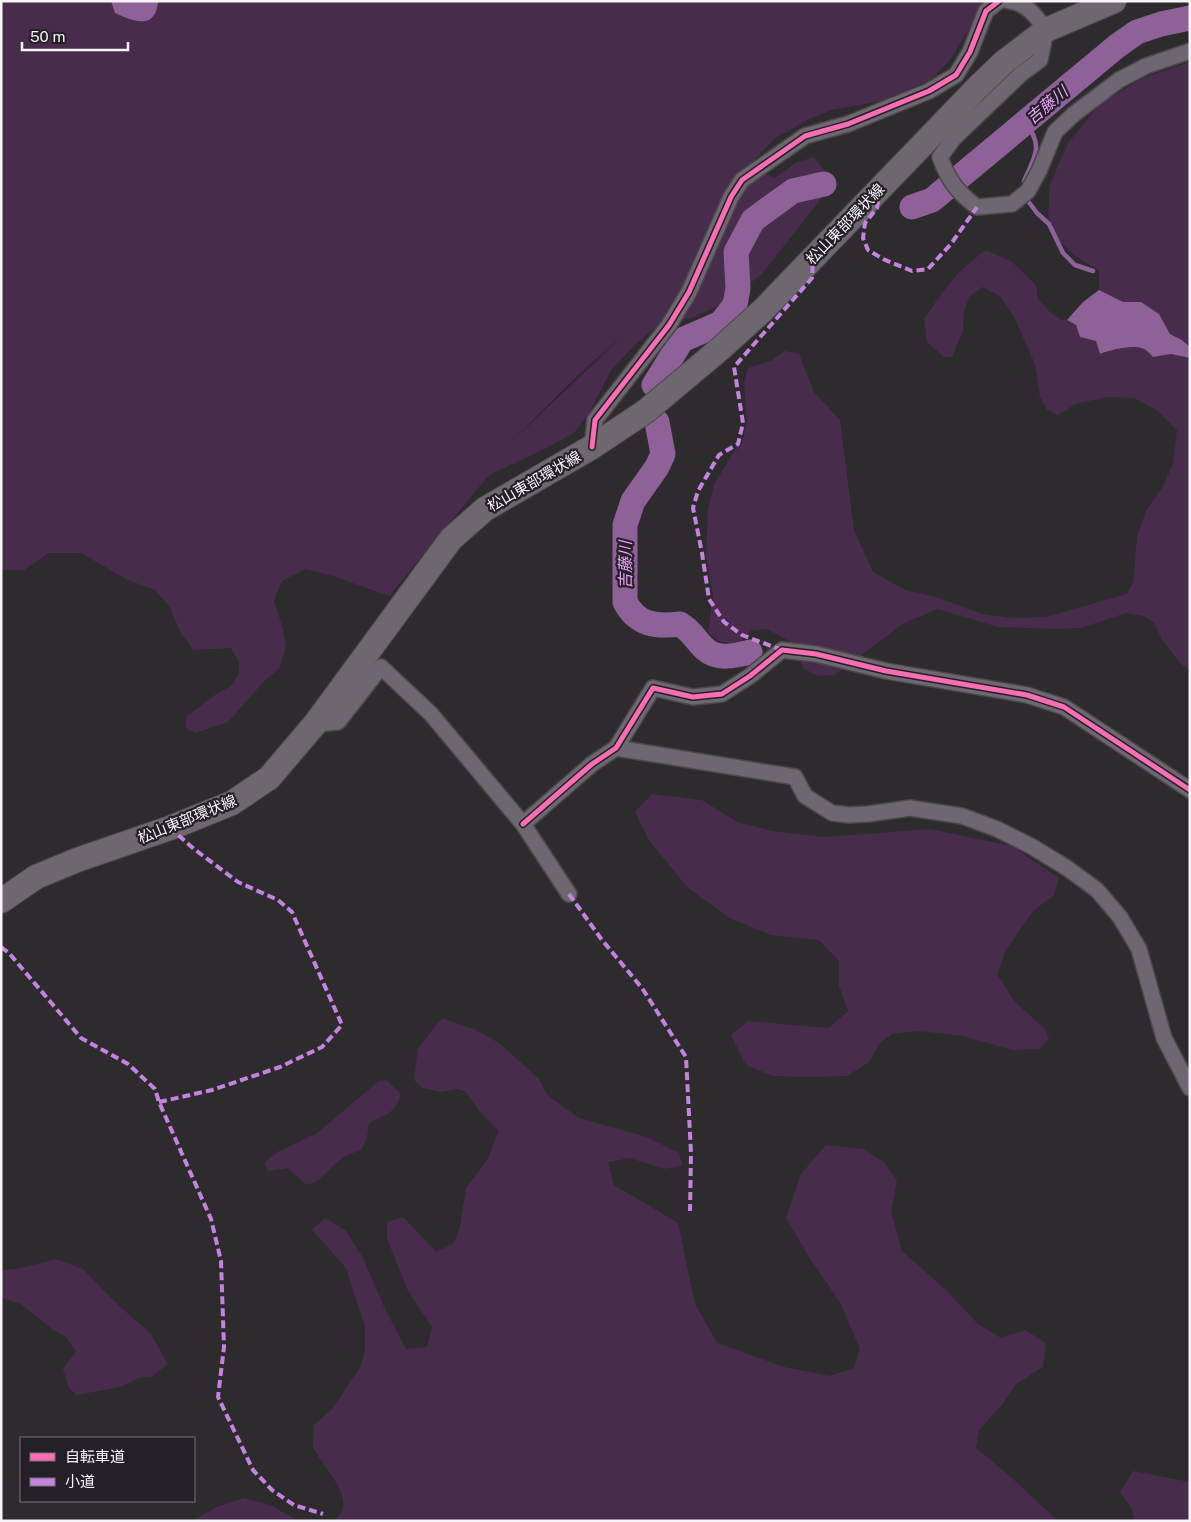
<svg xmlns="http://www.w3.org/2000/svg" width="1191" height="1522" font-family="'Public Sans','Noto Sans JP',sans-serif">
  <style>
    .green { fill: #472c4c; fill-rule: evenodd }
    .water { fill: #8e6198 }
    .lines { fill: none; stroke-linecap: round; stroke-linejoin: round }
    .stream { stroke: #8e6198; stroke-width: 4.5 }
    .river { stroke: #8e6198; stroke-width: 25 }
    .minor-casing { stroke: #4a484a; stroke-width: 18 }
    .primary-casing { stroke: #4a484a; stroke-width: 26 }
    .minor { stroke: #6e6670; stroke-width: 15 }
    .primary { stroke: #6f6770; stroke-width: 24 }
    .quiet { stroke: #c483df; stroke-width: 4; stroke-dasharray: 8 4; stroke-linecap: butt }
    .cycleway-casing { stroke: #251f27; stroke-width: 8 }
    .cycleway { stroke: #f96db3; stroke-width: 5 }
    .labels { text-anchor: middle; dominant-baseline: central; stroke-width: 4.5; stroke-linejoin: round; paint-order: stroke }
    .street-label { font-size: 15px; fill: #f7f3f8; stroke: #251f27 }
    .water-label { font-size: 16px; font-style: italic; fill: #eda8fb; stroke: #251f27 }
  </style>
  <rect width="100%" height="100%" fill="#2e2b2f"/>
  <path class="green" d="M 1,1 L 986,1 L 950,60 L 930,80 L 881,101 L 831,110 L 805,121 L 774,139 L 755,159 L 763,173 L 775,178 L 795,163 L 814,157 L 824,170 L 821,199 L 761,275 L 722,304 L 692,318 L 662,321 L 634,346 L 611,370 L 589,413 L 574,433 L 538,452 L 489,475 L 389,596 L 333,576 L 305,569 L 282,581 L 274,600 L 283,629 L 286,647 L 279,669 L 264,681 L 228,722 L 195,733 L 186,728 L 186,717 L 215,695 L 231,686 L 239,673 L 239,662 L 231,648 L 193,650 L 181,633 L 169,606 L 155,590 L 128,580 L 81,553 L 49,553 L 24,570 L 1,570 ZM 625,334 L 507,446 L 577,376 Z
    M 1190,62 L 1190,347 L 1182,340 L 1170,334 L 1159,314 L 1141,302 L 1123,302 L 1099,290 L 1099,271 L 1074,255 L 1056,238 L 1048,215 L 1050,184 L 1068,143 L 1101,103 L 1143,78 Z
    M 986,250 L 1011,261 L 1036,285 L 1038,299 L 1050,312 L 1061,320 L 1067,320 L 1076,325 L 1080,337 L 1096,341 L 1100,354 C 1111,350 1133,344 1144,349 C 1147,350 1151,355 1153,357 L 1171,354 L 1190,358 L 1190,670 L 1181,664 L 1162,640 L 1154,623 L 1143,616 L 1126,613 L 1081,628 L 1056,629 L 998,627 L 938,609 L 904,623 L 835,675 L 819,676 L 804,669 L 791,642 L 767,629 L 752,630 L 736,645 L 719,641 L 708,633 L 713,596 L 706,556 L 708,509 L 714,485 L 731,456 L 742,443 L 747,423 L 744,383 L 748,368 L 770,361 L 785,351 L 799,354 L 814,392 L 840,420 L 854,530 L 873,572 L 905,590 L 936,597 L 982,614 L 1011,618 L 1046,617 L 1127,594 L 1133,582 L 1137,537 L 1146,511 L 1162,488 L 1173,464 L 1177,430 L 1158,411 L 1134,398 L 1106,397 L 1076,404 L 1058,415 L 1047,410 L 1040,397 L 1035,364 L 1014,317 L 1000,296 L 982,287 L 969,297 L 964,311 L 963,331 L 952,357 L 944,357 L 927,342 L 924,319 C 944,290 957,270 986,250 Z
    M 652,794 L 702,800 L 737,822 L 773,831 L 824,837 L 930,829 L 1012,846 L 1059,878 L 1054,895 L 1033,911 L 1006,950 L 997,974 L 1015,1002 L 1045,1029 L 1049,1039 L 1039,1049 L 1012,1050 L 963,1036 L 919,1031 L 892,1034 L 880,1043 L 869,1062 L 847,1076 L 806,1077 L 773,1076 L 746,1065 L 731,1035 L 748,1021 L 829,1028 L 848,1011 L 839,986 L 839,961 L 819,940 L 771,935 L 730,918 L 687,887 L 649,840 L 635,812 Z
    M 442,1018 L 476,1030 L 499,1043 L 539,1079 L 547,1095 L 579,1118 L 647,1137 L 679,1153 L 682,1165 L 664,1169 L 630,1158 L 608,1162 L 614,1185 L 678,1223 L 695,1304 L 717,1343 L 784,1367 L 830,1376 L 854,1368 L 860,1349 L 841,1304 L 809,1257 L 786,1218 L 801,1174 L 826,1145 L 863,1149 L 883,1161 L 897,1180 L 891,1212 L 902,1251 L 946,1290 L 978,1324 L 1001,1338 L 1025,1330 L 1046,1343 L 1043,1367 L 1016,1384 L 1002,1405 L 979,1430 L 976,1448 L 1012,1478 L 1058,1521 L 333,1521 C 361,1502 324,1469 314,1449 C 312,1443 314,1432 314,1425 L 333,1408 L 360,1367 L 365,1352 L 365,1326 L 346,1268 L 312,1230 L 325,1218 L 346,1231 L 363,1258 L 385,1309 L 406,1349 L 427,1347 L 432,1327 L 408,1291 L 387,1239 L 387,1222 L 403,1217 L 436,1252 L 454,1243 L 460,1226 L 466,1188 L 487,1160 L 499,1131 L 479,1111 L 466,1092 L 458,1089 L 440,1092 L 423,1088 L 414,1080 L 418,1048 Z
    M 386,1080 L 401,1094 C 393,1117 386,1113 369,1123 L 367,1138 L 361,1150 C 356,1152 350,1154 346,1156 C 331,1164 324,1181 306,1185 L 288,1168 L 268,1171 L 265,1162 L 279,1151 L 316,1134 L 379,1081 Z
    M 56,1259 L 83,1269 L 115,1302 L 151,1334 L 168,1364 L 151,1377 L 139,1378 L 120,1387 L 77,1395 L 69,1388 L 63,1369 L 76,1351 L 66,1337 L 52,1329 L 21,1304 L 1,1298 L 1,1270 L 17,1269 Z
    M 1133,1471 L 1190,1482 L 1190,1521 L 1134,1521 L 1132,1509 L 1120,1492 Z
    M 244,1498 L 272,1506 L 298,1521 L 192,1521 L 217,1507 Z"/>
  <path class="water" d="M 111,1 L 158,1 C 156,30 134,22 115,13 Z
    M 1099,290 L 1123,302 L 1141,302 L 1159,314 L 1170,334 L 1182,340 L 1190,347 L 1190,358 L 1171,354 L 1153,357 C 1151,355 1147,350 1144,349 C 1133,344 1111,350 1100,354 L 1096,341 L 1080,337 L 1076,325 L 1067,320 L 1083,302 Z"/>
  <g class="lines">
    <path class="stream" d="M 1024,181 C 1035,156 1044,146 1025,122
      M 1028,201 L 1037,213 L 1049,224 L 1063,253 L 1075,265 L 1093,271"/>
    <path class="river" d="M 912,207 L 932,200 L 1117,46 L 1137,32 L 1161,24 L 1190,18
      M 654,385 L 682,340 L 721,323 L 735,305 L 738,288 L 736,252 L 753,220 L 793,191 L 824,184
      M 657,422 L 663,454 L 657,467 L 633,501 L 625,525 L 625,602 C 637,625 656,627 680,624 C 694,633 694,639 705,649 C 717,660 735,656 750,652"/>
    <defs>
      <path id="minor" d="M 1009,1 C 1027,3 1036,16 1046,30 L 1040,60 L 1021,74 L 954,138 L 940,157 C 948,180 958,193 977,207 L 1012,204 L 1028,191 L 1039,171 L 1055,132 L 1074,114 L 1119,80 L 1146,66 L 1190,51
        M 592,447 L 595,420 L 669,325 L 689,292 L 731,197 L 742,180 L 805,136 L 848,124 L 929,91 L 956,75 L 970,52 L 986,11 L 999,1
        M 315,724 L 338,722 L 381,667 L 431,714 L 523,824 L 569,894
        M 616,748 L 795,777 L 805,796 L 832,813 L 849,815 L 868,814 L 910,808 L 962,816 L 997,829 L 1031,846 L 1067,868 L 1097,890 L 1120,917 L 1139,949 L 1164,1038 L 1190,1088
        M 523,824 L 592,764 L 616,748 L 653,688 L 693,697 L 722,694 L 750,676 L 782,650 L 816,654 L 886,671 L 1027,695 L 1064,707 L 1190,790"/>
      <path id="primary" d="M 1,901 L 36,877 L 77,860 L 170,828 L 232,803 L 269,778 L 315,724 L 451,539 L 485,509 L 592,447 L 646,411 L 720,349 L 762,311 L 978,87 L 1004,62 L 1046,30 L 1114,1"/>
    </defs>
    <use href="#minor" class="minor-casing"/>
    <use href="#primary" class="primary-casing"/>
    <use href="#minor" class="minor"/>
    <use href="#primary" class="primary"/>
    <path class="quiet" d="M 880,189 L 877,208 L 865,223 L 863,238 L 868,250 L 883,259 L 912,271 L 928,269 L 951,244 L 977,207
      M 782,650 L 742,635 L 724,622 L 709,599 L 702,553 L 693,508 L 698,491 L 719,455 L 738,444 L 743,423 L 734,367 L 812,278 L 813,258
      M 569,894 L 602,940 L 642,988 L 686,1057 L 691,1153 L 690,1211
      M 1,947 L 9,953 L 81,1038 L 128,1064 L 155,1089 L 159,1102 L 211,1219 L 221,1261 L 224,1347 L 218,1397 L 253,1470 L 272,1490 L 294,1505 L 323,1514
      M 159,1102 L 212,1090 L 280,1067 L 322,1047 L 342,1025 L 292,912 L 278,900 L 238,882 L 194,849 L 170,828"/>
    <defs>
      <path id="cycleway" d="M 592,447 L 595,420 L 669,325 L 689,292 L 731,197 L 742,180 L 805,136 L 848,124 L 929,91 L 956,75 L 970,52 L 986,11 L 999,1
        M 523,824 L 592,764 L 616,748 L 653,688 L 693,697 L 722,694 L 750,676 L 782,650 L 816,654 L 886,671 L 1027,695 L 1064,707 L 1190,790"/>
    </defs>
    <use href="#cycleway" class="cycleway-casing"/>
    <use href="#cycleway" class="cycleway"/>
  </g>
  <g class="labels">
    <g class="street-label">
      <text transform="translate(845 224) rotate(-46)">松山東部環状線</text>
      <text transform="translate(534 481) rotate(-30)">松山東部環状線</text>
      <text transform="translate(187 819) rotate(-22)">松山東部環状線</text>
    </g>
    <g class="water-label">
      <text transform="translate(1047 105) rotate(-40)">吉藤川</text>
      <text transform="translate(625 565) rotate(-90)">吉藤川</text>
    </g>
  </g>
  <rect width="1191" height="1522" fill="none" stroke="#f7f3f8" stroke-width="5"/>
  <rect x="20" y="1437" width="175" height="65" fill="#251f27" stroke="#79747b"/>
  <rect x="30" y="1453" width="25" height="8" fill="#f96db3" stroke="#79747b"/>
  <text x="65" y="1462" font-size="15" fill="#f7f3f8">自転車道</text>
  <rect x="30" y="1478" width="25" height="8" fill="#c483df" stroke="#79747b"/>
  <text x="65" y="1487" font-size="15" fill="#f7f3f8">小道</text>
  <path d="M22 42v8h106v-8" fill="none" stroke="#f7f3f8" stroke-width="2.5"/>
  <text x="30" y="42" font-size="15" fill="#f7f3f8" stroke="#251f27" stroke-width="4" paint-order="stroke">50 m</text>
</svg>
